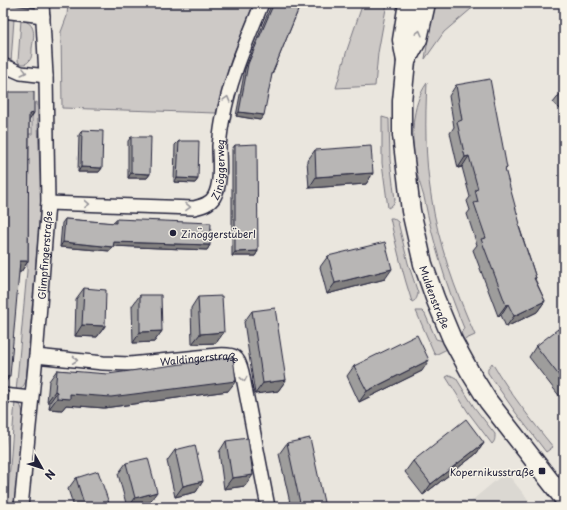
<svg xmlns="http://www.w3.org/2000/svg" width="567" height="510" font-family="'Playpen Sans',sans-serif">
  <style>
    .built { fill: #dbd8d2 }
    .green { fill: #cdc9c6; stroke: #787680 }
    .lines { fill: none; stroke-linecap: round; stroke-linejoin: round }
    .street-casing { stroke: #22223b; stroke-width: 16 }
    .secondary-casing { stroke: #22223b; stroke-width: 21 }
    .street { stroke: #f7f3e8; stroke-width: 13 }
    .secondary { stroke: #f7f3e8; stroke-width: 18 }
    .wall { fill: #9e9d9c; stroke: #22223b }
    .shaded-wall { fill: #817f7f; stroke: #22223b }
    .building { fill: #b8b6b5; stroke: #22223b }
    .oneway { stroke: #97959a }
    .poi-dot { fill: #22223b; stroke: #f7f3e8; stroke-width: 1.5 }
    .labels { text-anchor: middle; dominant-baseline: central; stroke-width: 3; stroke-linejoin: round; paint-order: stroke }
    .street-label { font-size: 10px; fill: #22223b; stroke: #f7f3e8 }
    .poi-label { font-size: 10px; fill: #22223b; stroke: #f7f3e8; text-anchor: start }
  </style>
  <rect width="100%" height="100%" fill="#eae6de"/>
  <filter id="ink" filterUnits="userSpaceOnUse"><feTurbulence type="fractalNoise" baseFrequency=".025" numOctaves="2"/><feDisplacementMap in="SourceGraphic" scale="8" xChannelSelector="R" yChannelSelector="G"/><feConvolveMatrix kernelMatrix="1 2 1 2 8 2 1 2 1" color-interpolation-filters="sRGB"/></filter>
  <g filter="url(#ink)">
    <path class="built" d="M 506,472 L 534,507 L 464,507 Z"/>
    <path class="green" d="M 68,3 L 254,3 L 231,60 L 216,113 L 62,108 L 61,32 L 67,16 Z
      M 363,3 L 387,3 L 378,53 L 375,86 L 336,88 L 347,50 Z
      M 436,3 L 484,3 L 471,9 L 444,32 L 425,59 L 429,32 Z
      M 3,18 L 14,19 L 11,62 L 3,57 Z
      M 21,20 C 37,23 34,36 32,48 C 32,53 32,58 29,61 C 27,64 24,64 20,64 L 18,61 Z
      M 427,83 C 425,120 425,158 431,195 C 438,244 455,290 475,335 L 464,340 L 461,333 L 464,328 C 446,286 433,242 424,197 C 421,187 417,176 415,165 C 411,139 411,105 427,83 Z
      M 37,102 L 41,193 L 38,238 L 26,381 C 23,387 22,389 16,392 L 27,271 L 26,134 L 32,134 L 32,107 L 33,103 Z
      M 382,117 L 389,119 L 390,160 L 395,200 C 394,204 392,206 388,208 L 382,163 Z
      M 390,218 L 393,218 L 398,222 L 408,263 L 418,293 C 417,297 417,300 412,302 C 403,274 396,246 390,218 Z
      M 416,311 L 422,311 L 425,314 L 436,339 L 443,341 L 447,349 L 435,355 Z
      M 492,363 C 510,393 531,420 553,447 L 546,452 L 516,413 L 488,373 C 487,369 489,367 492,363 Z
      M 450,375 L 456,378 L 474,407 L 495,434 C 495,439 495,441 492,444 L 468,412 L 446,377 Z
      M 15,401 C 21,404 22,408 23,414 L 14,507 L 7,507 Z"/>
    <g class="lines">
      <defs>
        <g id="street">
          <path d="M 3,11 L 43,16"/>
          <path d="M 3,65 L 21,73 L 46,76"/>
          <path id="s1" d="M 48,203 L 194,208 C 202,206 210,204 214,197 C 222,183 219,161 219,146 C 220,137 221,127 223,118 C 230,78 247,41 262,3"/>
          <path id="s2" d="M 36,356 L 103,363 L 130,364 L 218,355 C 235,354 238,356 242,372 L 268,507"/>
          <path d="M 3,395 L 31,398"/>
          <path id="s3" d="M 21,507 L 36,356 L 48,203 L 46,76 L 42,3"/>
        </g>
        <g id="secondary">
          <path id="s4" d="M 408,3 L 402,40 L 406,61 L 402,101 L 402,135 L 411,211 L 423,264 L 435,298 L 452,339 L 470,372 L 488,401 L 564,499"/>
          <path d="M 406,61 L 418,39 L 426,3"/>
        </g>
      </defs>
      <use href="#street" class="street-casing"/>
      <use href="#secondary" class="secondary-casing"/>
      <use href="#street" class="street"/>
      <use href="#secondary" class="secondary"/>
    </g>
    <path class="wall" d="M 272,3 L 301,3 L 272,74 L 260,120 L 236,116 L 245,69 Z
      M 456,85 L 507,168 L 505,170 L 519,226 L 536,278 L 535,279 L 545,301 L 537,312 L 506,327 L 501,315 L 498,316 L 473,250 L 477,245 L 467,214 L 470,210 L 467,201 L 470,197 L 462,167 L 458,168 L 450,133 L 454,127 L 449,96 Z
      M 564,89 L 564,112 L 553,103 Z
      M 5,92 L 29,121 L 28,261 L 21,272 L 19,272 L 3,386 L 3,465 L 3,95 Z
      M 82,130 L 102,168 L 99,172 L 78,172 L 79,135 Z
      M 131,137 L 150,174 L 147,178 L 128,178 L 128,141 Z
      M 179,141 L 198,179 L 195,183 L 174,182 L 175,145 Z
      M 235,145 L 258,251 L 255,256 L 232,256 L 232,149 Z
      M 315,150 L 373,173 L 366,184 L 309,188 L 307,161 Z
      M 65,219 L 113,223 L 116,219 L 210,245 L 207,250 L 113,246 L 110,251 L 60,247 L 62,223 Z
      M 328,256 L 385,279 L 327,294 L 320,267 Z
      M 84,288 L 105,326 L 97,337 L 75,336 L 76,299 Z
      M 140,295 L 162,331 L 154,342 L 133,343 L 132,306 Z
      M 198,297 L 224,332 L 216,343 L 192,344 L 191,308 Z
      M 252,311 L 286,380 L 278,391 L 255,394 L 244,322 Z
      M 564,337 L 564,402 L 529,357 L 536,346 Z
      M 354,366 L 422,371 L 359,402 L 347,376 Z
      M 57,370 L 228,391 L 104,408 L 66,405 L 62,410 L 49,409 L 50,402 L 47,402 L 49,381 Z
      M 226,441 L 245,486 L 224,489 L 219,452 Z
      M 287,443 L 325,507 L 291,507 L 279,454 Z
      M 484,443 L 476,454 L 423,495 L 405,472 L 413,461 Z
      M 175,450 L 203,481 L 196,492 L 175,497 L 167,461 Z
      M 126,463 L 149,503 L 134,507 L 127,507 L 118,474 Z
      M 76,478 L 110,506 L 109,507 L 74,507 L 68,489 Z"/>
    <path class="shaded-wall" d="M 239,112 L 264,115 L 260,120 L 236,116 Z
      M 34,113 L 27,124 L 29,114 Z
      M 469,156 L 462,167 L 458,168 L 465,157 Z
      M 81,167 L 102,168 L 99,172 L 78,172 Z
      M 131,173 L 150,174 L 147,178 L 128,178 Z
      M 373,173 L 366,184 L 309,188 L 316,177 Z
      M 177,178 L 198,179 L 195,183 L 174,182 Z
      M 63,242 L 113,247 L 110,251 L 60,247 Z
      M 114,242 L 210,245 L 207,250 L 111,246 Z
      M 258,251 L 255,256 L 232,256 L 235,252 Z
      M 20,261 L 28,261 L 21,272 L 12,272 Z
      M 392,269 L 385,279 L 327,294 L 335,283 Z
      M 545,301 L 537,312 L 506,327 L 514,316 Z
      M 508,304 L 501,315 L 498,316 L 506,305 Z
      M 82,325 L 105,326 L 97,337 L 75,336 Z
      M 162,331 L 154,342 L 133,343 L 140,332 Z
      M 224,332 L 216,343 L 192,344 L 200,334 Z
      M 429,360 L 422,371 L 359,402 L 367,391 Z
      M 10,376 L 3,386 L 3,381 L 4,379 L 7,377 Z
      M 286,380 L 278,391 L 255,394 L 263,383 Z
      M 236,381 L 228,391 L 104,408 L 66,405 L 62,410 L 49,409 L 57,398 L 70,394 Z
      M 55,391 L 57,392 L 50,402 L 47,402 Z
      M 484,443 L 476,454 L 423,495 L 431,484 Z
      M 253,475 L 245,486 L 224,489 L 232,478 Z
      M 203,481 L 196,492 L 175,497 L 183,486 Z
      M 157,492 L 149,503 L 134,507 L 129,507 L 135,498 Z"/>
    <path class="building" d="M 274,3 L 301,3 L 272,74 L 264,115 L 239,112 L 248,64 Z
      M 490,79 L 507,168 L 505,169 L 520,224 L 518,224 L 536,278 L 534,278 L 545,301 L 514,316 L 508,304 L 506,305 L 481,239 L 486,238 L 474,203 L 478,202 L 475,190 L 478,189 L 469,156 L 465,157 L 457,122 L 462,120 L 456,85 Z
      M 564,89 L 564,95 L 561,92 Z
      M 5,92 L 34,92 L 34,113 L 29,114 L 28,261 L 20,261 L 10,376 L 7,377 L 4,379 L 3,382 L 3,261 L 4,261 Z
      M 82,130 L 103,131 L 102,168 L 81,167 Z
      M 131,137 L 151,137 L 150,174 L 131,173 Z
      M 179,141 L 199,141 L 198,179 L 177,178 Z
      M 257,144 L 258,251 L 235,252 L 235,145 Z
      M 371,146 L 373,173 L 316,177 L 315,150 Z
      M 65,219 L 116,223 L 116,219 L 211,223 L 210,245 L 114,242 L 113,247 L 63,242 Z
      M 385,242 L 392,269 L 335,283 L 328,256 Z
      M 84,288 L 106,290 L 105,326 L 82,325 Z
      M 140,295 L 161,295 L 162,331 L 140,332 Z
      M 222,296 L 224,332 L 200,334 L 198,297 Z
      M 275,308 L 286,380 L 263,383 L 252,311 Z
      M 558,329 L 564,337 L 564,382 L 536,346 Z
      M 417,335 L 429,360 L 367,391 L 354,366 Z
      M 233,357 L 236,381 L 111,397 L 70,394 L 70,399 L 57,398 L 57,392 L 55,391 L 57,370 L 108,374 Z
      M 3,384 L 4,388 L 6,390 L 9,392 L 3,465 Z
      M 466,419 L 484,443 L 431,484 L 413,461 Z
      M 248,438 L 253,475 L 232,478 L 226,441 Z
      M 310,438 L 325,507 L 290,507 L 300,503 L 287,443 Z
      M 195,445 L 203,481 L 183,486 L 175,450 Z
      M 148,458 L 157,492 L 135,498 L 126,463 Z
      M 98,471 L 110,506 L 107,507 L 85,507 L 76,478 Z"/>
    <defs><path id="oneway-chevron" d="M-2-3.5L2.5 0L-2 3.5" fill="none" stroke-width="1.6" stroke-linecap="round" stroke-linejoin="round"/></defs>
    <g class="oneway">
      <use href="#oneway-chevron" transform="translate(419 33) rotate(-76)"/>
      <use href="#oneway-chevron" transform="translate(24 72) rotate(14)"/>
      <use href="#oneway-chevron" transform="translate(227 99) rotate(-74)"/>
      <use href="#oneway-chevron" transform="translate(87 204) rotate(2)"/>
      <use href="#oneway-chevron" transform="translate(188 207) rotate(1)"/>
      <use href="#oneway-chevron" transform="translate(75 360) rotate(7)"/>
      <use href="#oneway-chevron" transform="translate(244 379) rotate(79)"/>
    </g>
  </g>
  <g class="poi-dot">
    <circle cx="173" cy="233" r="4"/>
    <rect x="538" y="467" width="8" height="8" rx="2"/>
  </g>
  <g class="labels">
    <g class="street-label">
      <text stroke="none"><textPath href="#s1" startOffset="198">Zinöggerweg</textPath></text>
      <text stroke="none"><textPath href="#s3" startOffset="253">Glimpfingerstraße</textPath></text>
      <text stroke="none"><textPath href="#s4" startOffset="299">Muldenstraße</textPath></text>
      <text stroke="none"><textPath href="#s2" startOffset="165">Waldingerstraße</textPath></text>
    </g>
    <g class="poi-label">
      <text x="181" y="233">Zinöggerstüberl</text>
      <text x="534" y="471" text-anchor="end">Kopernikusstraße</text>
    </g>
  </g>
  <rect width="567" height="510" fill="none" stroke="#f7f3e8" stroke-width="16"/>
  <rect x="8" y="8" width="551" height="494" fill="none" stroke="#22223b" stroke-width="1.5" filter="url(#ink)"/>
  <g transform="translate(42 468) rotate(129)" stroke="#f7f3e8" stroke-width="3" paint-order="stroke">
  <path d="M0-3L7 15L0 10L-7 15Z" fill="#22223b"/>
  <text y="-6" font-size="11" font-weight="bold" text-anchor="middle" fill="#22223b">N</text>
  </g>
</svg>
